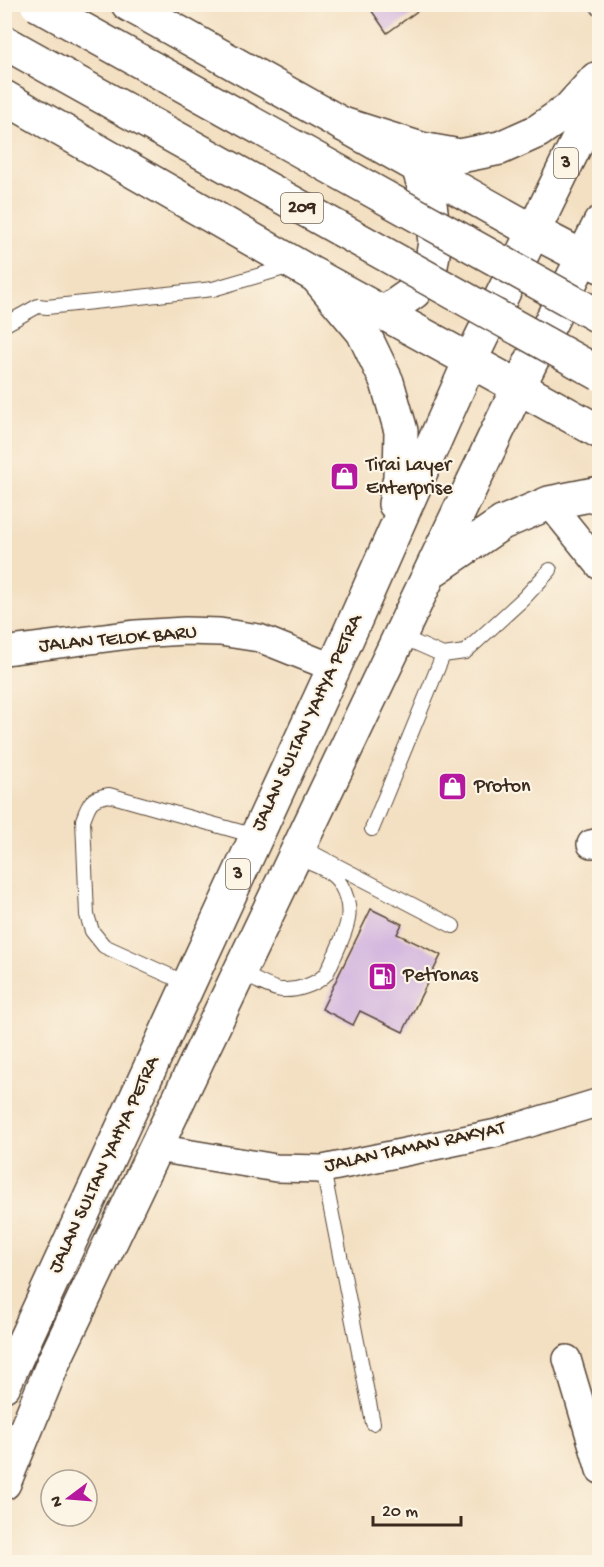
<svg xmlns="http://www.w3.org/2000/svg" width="604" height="1567" font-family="'Gochi Hand',sans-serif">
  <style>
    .building { fill: #d4b8df }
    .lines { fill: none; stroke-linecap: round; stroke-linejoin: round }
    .service-casing { stroke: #574536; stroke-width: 16 }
    .minor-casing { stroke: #574536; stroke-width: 30 }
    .primary-casing { stroke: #574536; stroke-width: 36 }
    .trunk-casing { stroke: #574536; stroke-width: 36 }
    .service { stroke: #fff; stroke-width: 14 }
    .minor { stroke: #fff; stroke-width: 27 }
    .primary { stroke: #fff; stroke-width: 33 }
    .trunk { stroke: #fff; stroke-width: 33 }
    .primary-bridge-casing { stroke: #574536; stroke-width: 36; stroke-linecap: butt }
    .primary-bridge { stroke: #fff; stroke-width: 33 }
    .labels { text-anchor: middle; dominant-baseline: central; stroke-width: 4.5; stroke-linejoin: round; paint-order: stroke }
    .shield { fill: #fcf5e5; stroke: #75675a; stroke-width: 1.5 }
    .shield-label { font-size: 18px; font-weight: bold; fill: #3b2a1e }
    .poi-label { font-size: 20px; fill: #3b2a1e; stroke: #fcf5e5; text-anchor: start }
    .street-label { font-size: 20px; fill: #3b2a1e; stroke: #fcf5e5 }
  </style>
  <rect width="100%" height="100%" fill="#fcf5e5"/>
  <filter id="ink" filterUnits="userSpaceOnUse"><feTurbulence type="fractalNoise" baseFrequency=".0167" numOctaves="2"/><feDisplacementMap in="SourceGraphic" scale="12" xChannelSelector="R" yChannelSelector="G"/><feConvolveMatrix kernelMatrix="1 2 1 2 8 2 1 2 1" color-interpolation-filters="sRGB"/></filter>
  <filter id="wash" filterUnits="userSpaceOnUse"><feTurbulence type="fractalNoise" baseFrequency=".008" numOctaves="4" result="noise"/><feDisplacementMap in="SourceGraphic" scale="24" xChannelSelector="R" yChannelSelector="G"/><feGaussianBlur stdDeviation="1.35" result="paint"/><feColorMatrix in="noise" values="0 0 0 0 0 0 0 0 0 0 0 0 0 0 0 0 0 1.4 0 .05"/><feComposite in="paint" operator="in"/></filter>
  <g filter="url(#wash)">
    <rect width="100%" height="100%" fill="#f3dfc1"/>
    <g id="blocks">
      <path class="building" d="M 367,4 L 427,4 L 387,33 Z
        M 371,909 L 402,924 L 397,934 L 441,955 L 403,1032 L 360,1011 L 353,1025 L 322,1009 Z"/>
    </g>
  </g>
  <g filter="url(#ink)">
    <use href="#blocks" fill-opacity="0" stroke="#574536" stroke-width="1.5"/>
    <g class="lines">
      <defs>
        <path id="service" d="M 596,4 L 600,10
          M 4,325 L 38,306 L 47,307 L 213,289 L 291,266
          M 400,636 L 443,655 L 465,652 L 523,599 L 550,570
          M 372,829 L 443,655
          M 299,846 L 453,926
          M 240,972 C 250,977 272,990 282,990 C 296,991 315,985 325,975 C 329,970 332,961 335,955 C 346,930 356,912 341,885 C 332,869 311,864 295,857
          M 188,984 L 104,946 L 92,931 L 87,915 L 83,820 C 89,803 90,798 109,795 L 255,836
          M 323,1169 L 373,1423"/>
        <path id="minor" d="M 549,503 L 600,566
          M 4,651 L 136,634 L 185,631 L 220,632 L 259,638 L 334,668
          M 591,844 L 600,842
          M 156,1148 L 276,1168 L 323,1169 L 497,1133 L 600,1102
          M 567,1359 L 600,1470"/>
        <path id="primary" d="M 128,4 L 533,231 L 600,266
          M 4,97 L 316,276 L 600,432
          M 384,313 L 414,292 L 430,272 L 435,242 L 430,204 L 418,167"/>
        <path id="trunk" d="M 342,124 L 421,149 L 460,156 L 500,148 L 538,131 L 568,110 L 596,79
          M 316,276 L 363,332 L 387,382 L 401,431 L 400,477 L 395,504
          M 432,571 L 502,523 L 549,503 L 600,493
          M 4,1385 L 334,668 L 470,361 L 600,95
          M 4,1483 L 54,1361 L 518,388 L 600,223"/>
      </defs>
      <use href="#service" class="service-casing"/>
      <use href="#minor" class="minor-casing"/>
      <use href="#primary" class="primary-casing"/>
      <use href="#trunk" class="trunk-casing"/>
      <use href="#service" class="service"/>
      <use href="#minor" class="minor"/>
      <use href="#primary" class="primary"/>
      <use href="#trunk" class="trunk"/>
      <defs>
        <path id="primary-bridge" d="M 37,4 L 600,317
          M 4,42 L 600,374"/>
      </defs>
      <use href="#primary-bridge" class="primary-bridge-casing"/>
      <use href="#primary-bridge" class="primary-bridge"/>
    </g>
  </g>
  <defs>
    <symbol id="shop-square" viewBox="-11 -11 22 22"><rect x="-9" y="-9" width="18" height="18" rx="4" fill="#b5179e" stroke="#fcf5e5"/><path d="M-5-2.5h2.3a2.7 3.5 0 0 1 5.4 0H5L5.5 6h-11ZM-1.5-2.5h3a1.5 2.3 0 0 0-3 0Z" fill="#fff"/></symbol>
    <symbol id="fuel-square" viewBox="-11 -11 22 22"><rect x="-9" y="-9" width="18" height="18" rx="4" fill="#b5179e" stroke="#fcf5e5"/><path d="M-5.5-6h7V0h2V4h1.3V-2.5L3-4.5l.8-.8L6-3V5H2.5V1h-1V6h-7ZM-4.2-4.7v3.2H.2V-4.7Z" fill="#fff"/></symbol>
  </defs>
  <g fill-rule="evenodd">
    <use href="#shop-square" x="328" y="460" width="33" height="33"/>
    <use href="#shop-square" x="436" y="770" width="33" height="33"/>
    <use href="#fuel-square" x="366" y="960" width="33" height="33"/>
  </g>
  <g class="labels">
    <g class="shield">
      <rect x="554" y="148" width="24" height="30" rx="4.5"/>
      <rect x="281" y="193" width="42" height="30" rx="4.5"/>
      <rect x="226" y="859" width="24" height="30" rx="4.5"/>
    </g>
    <g class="shield-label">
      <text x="566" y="163">3</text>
      <text x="302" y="208">209</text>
      <text x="238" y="874">3</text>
    </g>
    <g class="poi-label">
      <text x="366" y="466">Tirai Layer<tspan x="366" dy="23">Enterprise</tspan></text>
      <text x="474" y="787">Proton</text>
      <text x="403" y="976">Petronas</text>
    </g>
    <g class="street-label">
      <text transform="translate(118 640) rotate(-5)">JALAN TELOK BARU</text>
      <text transform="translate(308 723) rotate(-65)">JALAN SULTAN YAHYA PETRA</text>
      <text transform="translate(415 1148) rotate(-12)">JALAN TAMAN RAKYAT</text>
      <text transform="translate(105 1165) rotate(-65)">JALAN SULTAN YAHYA PETRA</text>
    </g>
  </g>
  <rect width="604" height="1567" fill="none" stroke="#fcf5e5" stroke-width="24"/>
  <g transform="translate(69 1498) rotate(254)"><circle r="28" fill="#fcf5e5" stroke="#afa495" stroke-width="1.5"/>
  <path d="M0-4.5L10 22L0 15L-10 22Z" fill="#b5179e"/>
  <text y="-9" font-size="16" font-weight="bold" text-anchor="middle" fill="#3b2a1e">N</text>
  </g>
  <path d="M373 1516v9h88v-9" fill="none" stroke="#3b2a1e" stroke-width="3"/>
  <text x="382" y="1516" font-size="18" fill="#3b2a1e" stroke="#fcf5e5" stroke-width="4.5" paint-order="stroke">20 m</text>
</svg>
